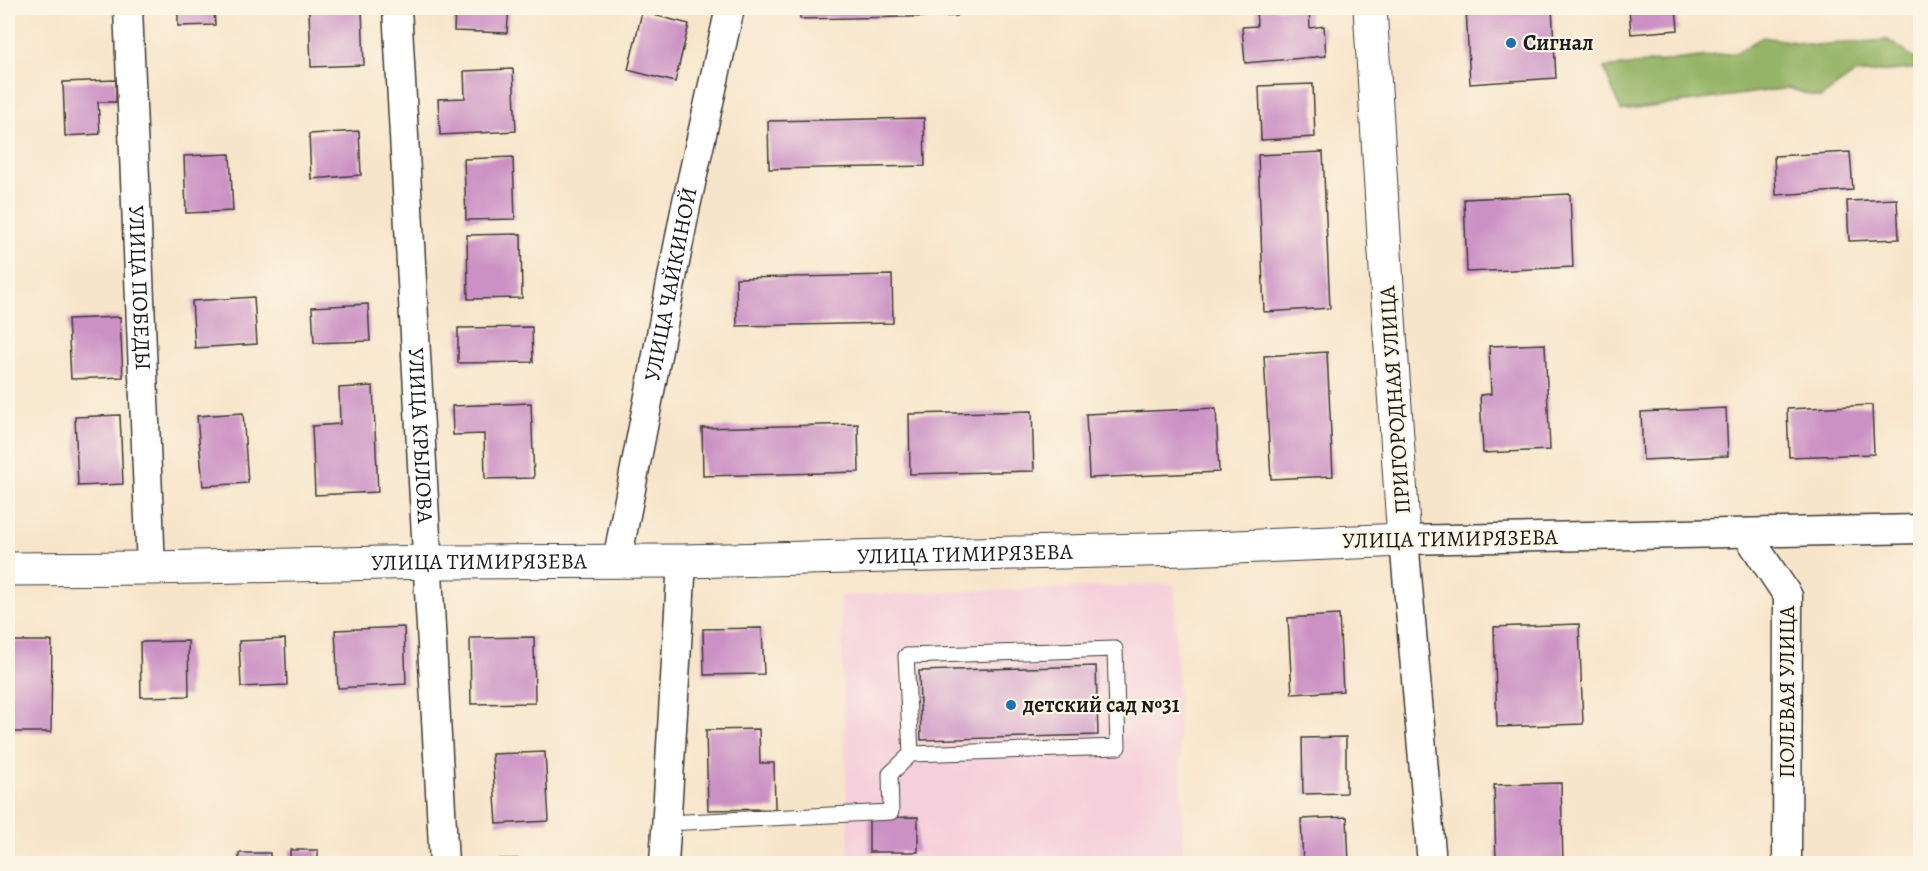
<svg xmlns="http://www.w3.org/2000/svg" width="1928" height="871" font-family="Alegreya,serif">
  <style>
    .built { fill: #f5cfdc }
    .forest { fill: #96b467; stroke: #596842; stroke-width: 1.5 }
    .building { fill: #cb90c4 }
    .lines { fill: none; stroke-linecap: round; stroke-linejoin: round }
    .service-casing { stroke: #3d3a36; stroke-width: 17 }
    .minor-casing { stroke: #3d3a36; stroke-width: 31 }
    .tertiary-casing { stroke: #3d3a36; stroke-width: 35 }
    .service { stroke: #fff; stroke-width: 15 }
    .minor { stroke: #fff; stroke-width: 28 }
    .tertiary { stroke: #fff; stroke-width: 33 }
    .poi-dot { fill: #1f6fb2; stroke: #fcf5e5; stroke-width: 2 }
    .labels { text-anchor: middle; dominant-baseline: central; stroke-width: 4.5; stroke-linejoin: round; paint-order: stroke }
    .poi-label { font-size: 22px; font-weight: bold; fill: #1c1c1c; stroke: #fcf5e5; text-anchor: start }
    .street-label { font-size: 22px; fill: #1c1c1c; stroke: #fcf5e5 }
  </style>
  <rect width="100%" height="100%" fill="#fcf5e5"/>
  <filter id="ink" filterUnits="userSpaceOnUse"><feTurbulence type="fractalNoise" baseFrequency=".0167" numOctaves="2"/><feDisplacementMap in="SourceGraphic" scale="12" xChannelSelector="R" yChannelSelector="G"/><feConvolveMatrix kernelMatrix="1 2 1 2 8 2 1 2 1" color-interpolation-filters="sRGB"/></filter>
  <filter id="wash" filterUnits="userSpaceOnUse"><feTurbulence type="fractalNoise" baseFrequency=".008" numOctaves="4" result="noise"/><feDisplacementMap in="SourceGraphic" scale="24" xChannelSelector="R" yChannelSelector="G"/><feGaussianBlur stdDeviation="1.35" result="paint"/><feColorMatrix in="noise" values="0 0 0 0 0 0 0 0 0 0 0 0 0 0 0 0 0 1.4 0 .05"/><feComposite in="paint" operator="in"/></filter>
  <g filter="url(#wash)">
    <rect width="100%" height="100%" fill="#f7e5cb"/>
    <path class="built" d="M 1174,584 L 1184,863 L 849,863 L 840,596 Z"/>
    <path class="forest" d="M 1763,37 L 1815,45 L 1888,40 L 1920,62 L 1920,68 L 1854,74 L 1820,98 L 1788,88 L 1621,111 L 1604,68 L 1735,53 Z"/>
    <g id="blocks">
      <path class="building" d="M 178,8 L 214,8 L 215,25 L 178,26 Z
        M 455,8 L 509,8 L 507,33 L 454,31 Z
        M 800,8 L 956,8 L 957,16 L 800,19 Z
        M 1256,8 L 1309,8 L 1310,28 L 1324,26 L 1326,56 L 1245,63 L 1242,27 L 1257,26 Z
        M 1466,8 L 1552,8 L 1556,78 L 1470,84 Z
        M 1629,8 L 1676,8 L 1678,30 L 1631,34 Z
        M 362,9 L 364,65 L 311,67 L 309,10 Z
        M 642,12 L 689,24 L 675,82 L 628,70 Z
        M 513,69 L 516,131 L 440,135 L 438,99 L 465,98 L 464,71 Z
        M 116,80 L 116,102 L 98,102 L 100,134 L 65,136 L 63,82 Z
        M 1313,84 L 1315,137 L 1261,140 L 1259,86 Z
        M 924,118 L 925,166 L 769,169 L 768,121 Z
        M 359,131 L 361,175 L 311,179 L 309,134 Z
        M 1323,152 L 1330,308 L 1264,312 L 1258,155 Z
        M 1850,152 L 1853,190 L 1776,195 L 1774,156 Z
        M 230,154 L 233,211 L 186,213 L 184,156 Z
        M 513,157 L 515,219 L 466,220 L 464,159 Z
        M 1570,194 L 1573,267 L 1467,272 L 1464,199 Z
        M 1897,199 L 1899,239 L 1849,241 L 1847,201 Z
        M 521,234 L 522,298 L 468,299 L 467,235 Z
        M 892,275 L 893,323 L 737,326 L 736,278 Z
        M 254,297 L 257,344 L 195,348 L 192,301 Z
        M 368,304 L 370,341 L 314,343 L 312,307 Z
        M 120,317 L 123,377 L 71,379 L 68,319 Z
        M 532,327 L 533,362 L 458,363 L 458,328 Z
        M 1545,344 L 1550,450 L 1483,453 L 1480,395 L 1491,394 L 1489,346 Z
        M 1327,352 L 1333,476 L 1271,479 L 1264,356 Z
        M 373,386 L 378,492 L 315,495 L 312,426 L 340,424 L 339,388 Z
        M 531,403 L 534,478 L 485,479 L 484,434 L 453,435 L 452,406 Z
        M 1872,405 L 1874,454 L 1789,457 L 1787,409 Z
        M 1216,408 L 1219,472 L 1089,478 L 1086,414 Z
        M 1726,408 L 1728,456 L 1643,460 L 1641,412 Z
        M 1032,411 L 1034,471 L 910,474 L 909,414 Z
        M 243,413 L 248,483 L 203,486 L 197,416 Z
        M 120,415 L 123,484 L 78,486 L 75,417 Z
        M 858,424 L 859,472 L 703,476 L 702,428 Z
        M 1339,615 L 1343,691 L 1292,694 L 1288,618 Z
        M 1579,624 L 1583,724 L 1497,727 L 1494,627 Z
        M 404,627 L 406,684 L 338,688 L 335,630 Z
        M 762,628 L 764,674 L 704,675 L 703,629 Z
        M 534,637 L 535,703 L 471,704 L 470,638 Z
        M 285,639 L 287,685 L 241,687 L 239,641 Z
        M 8,641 L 52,641 L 51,732 L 8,732 Z
        M 188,641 L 189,696 L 141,697 L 140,642 Z
        M 1096,666 L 1098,735 L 921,740 L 919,671 Z
        M 759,729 L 760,763 L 774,763 L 775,809 L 708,810 L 706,730 Z
        M 1346,737 L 1346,793 L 1303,794 L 1302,738 Z
        M 545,752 L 549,821 L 497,824 L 492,754 Z
        M 1561,783 L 1563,864 L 1496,864 L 1494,785 Z
        M 918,817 L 918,852 L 869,852 L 869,818 Z
        M 1347,817 L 1349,864 L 1303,864 L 1301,819 Z
        M 290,850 L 318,850 L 318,864 L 290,864 Z
        M 239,853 L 270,853 L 270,864 L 239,864 Z
        M 499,859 L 543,859 L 543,864 L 499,864 Z"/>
    </g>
  </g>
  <g filter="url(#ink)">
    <use href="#blocks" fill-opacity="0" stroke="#3d3a36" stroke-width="1.5"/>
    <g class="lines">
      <defs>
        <path id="service" d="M 666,823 L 891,812 L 890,774 L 911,754 L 906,656 L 1115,649 L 1118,747 L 911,754"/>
        <g id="minor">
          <path id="s1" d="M 128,8 L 151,568"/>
          <path id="s2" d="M 397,8 L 444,864"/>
          <path d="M 1746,533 L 1788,596 L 1787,864"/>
          <path id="s3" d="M 617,561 L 686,206 L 730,8"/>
          <path d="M 664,864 L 682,561"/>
          <path d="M 1432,864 L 1404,540 L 1920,529"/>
        </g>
        <g id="tertiary">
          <path id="s4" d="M 8,569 L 151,568 L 429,562 L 682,561 L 1186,549 L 1404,540 L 1389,318 L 1370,8"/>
        </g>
      </defs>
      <use href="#service" class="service-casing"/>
      <use href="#minor" class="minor-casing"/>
      <use href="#tertiary" class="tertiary-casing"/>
      <use href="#service" class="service"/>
      <use href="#minor" class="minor"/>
      <use href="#tertiary" class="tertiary"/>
    </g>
  </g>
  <g class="poi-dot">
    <circle cx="1511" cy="43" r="6"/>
    <circle cx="1011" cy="705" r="6"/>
  </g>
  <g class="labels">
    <g class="poi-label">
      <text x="1523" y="43">Сигнал</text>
      <text x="1023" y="705">детский сад №31</text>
    </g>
    <g class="street-label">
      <text stroke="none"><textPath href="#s3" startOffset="282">УЛИЦА ЧАЙКИНОЙ</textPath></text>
      <text stroke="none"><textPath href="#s1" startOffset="280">УЛИЦА ПОБЕДЫ</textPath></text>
      <text transform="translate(1395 400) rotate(-94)">ПРИГОРОДНАЯ УЛИЦА</text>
      <text stroke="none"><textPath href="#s2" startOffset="428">УЛИЦА КРЫЛОВА</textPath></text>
      <text transform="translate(1450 539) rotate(-1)">УЛИЦА ТИМИРЯЗЕВА</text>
      <text stroke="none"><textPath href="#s4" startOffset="957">УЛИЦА ТИМИРЯЗЕВА</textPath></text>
      <text stroke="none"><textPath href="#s4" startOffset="471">УЛИЦА ТИМИРЯЗЕВА</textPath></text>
      <text transform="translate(1787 692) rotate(-90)">ПОЛЕВАЯ УЛИЦА</text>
    </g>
  </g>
  <rect width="1928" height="871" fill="none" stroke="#fcf5e5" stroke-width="30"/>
</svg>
